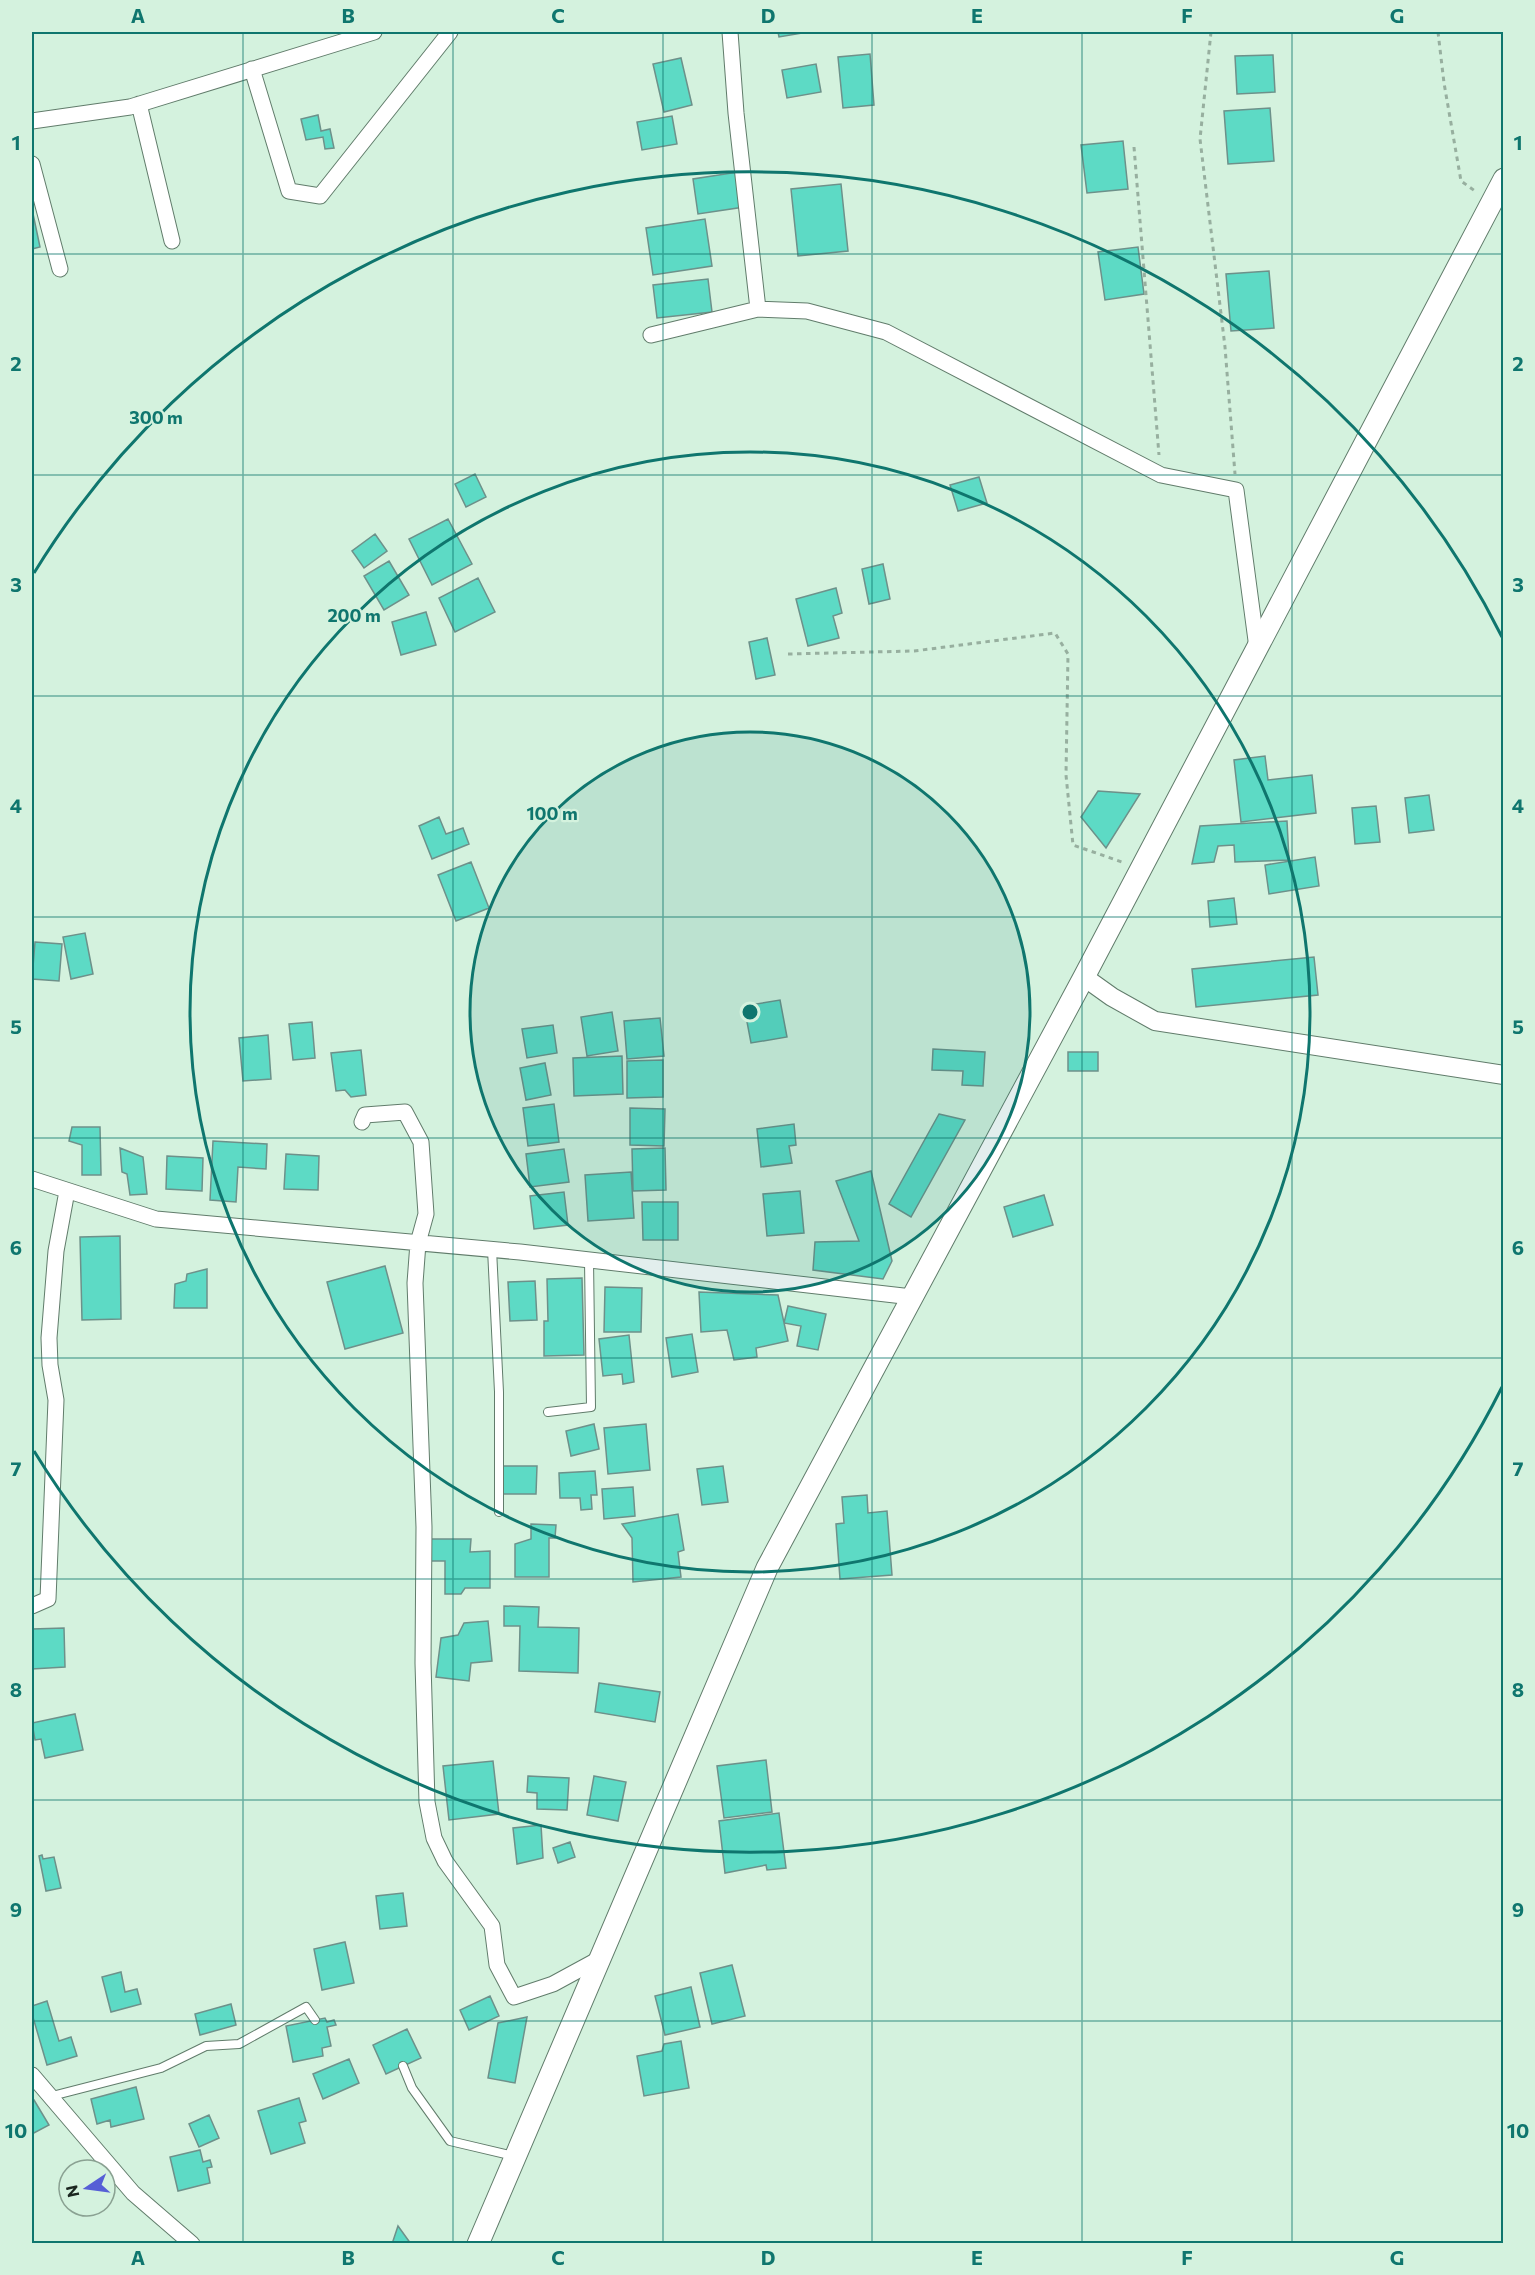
<svg xmlns="http://www.w3.org/2000/svg" width="1535" height="2275" font-family="Commissioner,sans-serif">
  <style>
    .building { fill: #5ddac5; stroke: #6d918a; stroke-width: 1.5 }
    .lines { fill: none; stroke-linecap: round; stroke-linejoin: round }
    .service-casing { stroke: #617c6b; stroke-width: 10 }
    .minor-casing { stroke: #617c6b; stroke-width: 17 }
    .tertiary-casing { stroke: #617c6b; stroke-width: 20 }
    .secondary-casing { stroke: #617c6b; stroke-width: 23 }
    .path { stroke: #97af9f; stroke-width: 3; stroke-dasharray: 4.5 4.5; stroke-linecap: butt }
    .service { stroke: #fff; stroke-width: 8 }
    .minor { stroke: #fff; stroke-width: 15 }
    .tertiary { stroke: #fff; stroke-width: 18 }
    .secondary { stroke: #fff; stroke-width: 21 }
    .grid { fill: none; stroke: #0f766e; stroke-width: 1.5; stroke-opacity: 0.55 }
    .ring { fill: none; stroke: #0f766e; stroke-width: 3 }
    .centre { fill: #0f766e; stroke: #d4f2de; stroke-width: 3 }
    .ring-label { font-size: 18px; text-anchor: middle; font-weight: bold; fill: #0f766e; stroke: #d4f2de; stroke-width: 4.5; stroke-linejoin: round; paint-order: stroke }
    .neatline { fill: none; stroke: #0f766e; stroke-width: 2 }
    .grid-label { font-size: 20px; text-anchor: middle; font-weight: bold; fill: #0f766e }
  </style>
  <rect width="100%" height="100%" fill="#d4f2de"/>
  <path class="building" d="M 778,32 L 808,32 L 779,37 Z
    M 870,54 L 874,105 L 843,108 L 838,57 Z
    M 1273,55 L 1275,92 L 1237,94 L 1235,56 Z
    M 681,58 L 692,105 L 664,112 L 653,64 Z
    M 816,64 L 821,92 L 787,98 L 782,70 Z
    M 1270,108 L 1274,161 L 1228,164 L 1224,111 Z
    M 318,115 L 321,131 L 330,129 L 334,148 L 325,149 L 323,137 L 306,140 L 301,119 Z
    M 672,116 L 677,144 L 642,150 L 637,122 Z
    M 1123,141 L 1128,189 L 1087,193 L 1081,145 Z
    M 738,172 L 744,207 L 698,214 L 693,179 Z
    M 841,184 L 848,251 L 798,256 L 791,189 Z
    M 32,209 L 40,247 L 32,249 Z
    M 705,219 L 712,266 L 653,275 L 646,228 Z
    M 1138,247 L 1144,294 L 1105,300 L 1098,252 Z
    M 1269,271 L 1274,328 L 1231,331 L 1226,274 Z
    M 708,279 L 712,312 L 657,318 L 653,285 Z
    M 475,474 L 486,497 L 466,507 L 455,484 Z
    M 979,477 L 987,503 L 958,511 L 950,485 Z
    M 448,519 L 472,564 L 432,585 L 409,539 Z
    M 375,534 L 387,551 L 364,568 L 352,551 Z
    M 389,561 L 409,595 L 384,610 L 364,576 Z
    M 883,564 L 890,599 L 869,604 L 862,569 Z
    M 478,578 L 495,612 L 455,632 L 439,598 Z
    M 836,588 L 842,613 L 833,616 L 839,638 L 808,646 L 796,599 Z
    M 426,612 L 436,645 L 401,655 L 392,622 Z
    M 767,638 L 775,675 L 756,679 L 749,642 Z
    M 1265,756 L 1268,780 L 1312,775 L 1316,813 L 1241,822 L 1234,760 Z
    M 1098,791 L 1140,794 L 1106,848 L 1081,817 Z
    M 1429,795 L 1434,830 L 1409,833 L 1405,798 Z
    M 1376,806 L 1380,842 L 1355,844 L 1352,808 Z
    M 439,817 L 446,834 L 463,828 L 469,844 L 432,859 L 419,826 Z
    M 1287,821 L 1289,860 L 1235,862 L 1234,845 L 1218,846 L 1214,862 L 1192,864 L 1200,826 Z
    M 1315,857 L 1319,886 L 1269,894 L 1265,865 Z
    M 471,862 L 489,908 L 456,921 L 438,875 Z
    M 1234,898 L 1237,924 L 1210,927 L 1208,901 Z
    M 85,933 L 93,974 L 71,979 L 63,937 Z
    M 35,942 L 62,944 L 59,981 L 32,979 Z
    M 1314,957 L 1318,995 L 1196,1007 L 1192,969 Z
    M 780,1000 L 787,1037 L 751,1043 L 744,1006 Z
    M 612,1012 L 618,1051 L 587,1056 L 581,1017 Z
    M 660,1018 L 664,1056 L 627,1059 L 624,1021 Z
    M 312,1022 L 315,1058 L 293,1060 L 289,1024 Z
    M 553,1025 L 557,1053 L 527,1058 L 522,1029 Z
    M 268,1035 L 271,1079 L 243,1081 L 239,1038 Z
    M 933,1049 L 985,1052 L 983,1086 L 962,1085 L 963,1071 L 932,1070 Z
    M 361,1050 L 366,1095 L 351,1097 L 345,1090 L 336,1091 L 331,1053 Z
    M 1068,1052 L 1098,1052 L 1098,1071 L 1068,1071 Z
    M 622,1056 L 623,1094 L 574,1096 L 573,1058 Z
    M 663,1060 L 663,1097 L 627,1098 L 627,1061 Z
    M 545,1063 L 551,1095 L 526,1100 L 520,1068 Z
    M 554,1104 L 559,1142 L 528,1146 L 523,1108 Z
    M 630,1108 L 665,1109 L 664,1146 L 630,1145 Z
    M 939,1114 L 965,1120 L 911,1217 L 889,1204 Z
    M 794,1124 L 796,1145 L 789,1146 L 792,1163 L 761,1167 L 757,1129 Z
    M 72,1127 L 100,1127 L 101,1175 L 82,1175 L 82,1145 L 69,1141 Z
    M 213,1141 L 267,1144 L 266,1169 L 238,1167 L 236,1202 L 210,1200 Z
    M 120,1148 L 143,1157 L 147,1194 L 130,1195 L 127,1174 L 122,1172 Z
    M 665,1148 L 666,1190 L 633,1191 L 632,1149 Z
    M 564,1149 L 569,1182 L 530,1187 L 526,1154 Z
    M 286,1154 L 319,1156 L 318,1190 L 284,1189 Z
    M 167,1156 L 203,1158 L 202,1191 L 166,1189 Z
    M 871,1171 L 892,1261 L 883,1279 L 813,1270 L 815,1242 L 859,1241 L 836,1181 Z
    M 631,1172 L 634,1218 L 588,1221 L 585,1175 Z
    M 800,1191 L 804,1233 L 767,1236 L 763,1194 Z
    M 564,1192 L 568,1225 L 534,1229 L 530,1196 Z
    M 1044,1195 L 1053,1225 L 1013,1237 L 1004,1207 Z
    M 642,1202 L 678,1202 L 678,1240 L 643,1240 Z
    M 120,1236 L 121,1319 L 82,1320 L 80,1237 Z
    M 385,1266 L 403,1333 L 345,1349 L 327,1282 Z
    M 207,1269 L 207,1308 L 174,1308 L 175,1284 L 186,1281 L 187,1274 Z
    M 582,1278 L 584,1355 L 544,1356 L 544,1321 L 548,1321 L 547,1279 Z
    M 535,1281 L 537,1320 L 510,1321 L 508,1282 Z
    M 605,1287 L 642,1288 L 641,1332 L 604,1332 Z
    M 699,1292 L 778,1295 L 788,1341 L 756,1348 L 757,1357 L 734,1360 L 727,1330 L 701,1332 Z
    M 788,1306 L 826,1314 L 818,1350 L 797,1346 L 801,1326 L 784,1323 Z
    M 692,1334 L 698,1372 L 672,1377 L 666,1338 Z
    M 629,1335 L 634,1382 L 623,1384 L 622,1374 L 603,1376 L 599,1339 Z
    M 594,1424 L 599,1449 L 571,1456 L 566,1431 Z
    M 646,1424 L 650,1470 L 608,1474 L 604,1428 Z
    M 503,1466 L 537,1466 L 536,1494 L 503,1494 Z
    M 723,1466 L 728,1502 L 702,1505 L 697,1469 Z
    M 595,1471 L 597,1495 L 591,1495 L 592,1509 L 581,1510 L 580,1498 L 560,1498 L 559,1473 Z
    M 633,1487 L 635,1516 L 604,1519 L 602,1489 Z
    M 867,1495 L 868,1513 L 887,1511 L 892,1575 L 840,1579 L 836,1524 L 844,1523 L 842,1497 Z
    M 678,1514 L 684,1550 L 678,1552 L 681,1577 L 633,1582 L 632,1538 L 622,1524 Z
    M 531,1524 L 556,1525 L 555,1538 L 549,1538 L 549,1577 L 515,1577 L 515,1544 L 531,1539 Z
    M 430,1539 L 471,1539 L 470,1552 L 490,1551 L 490,1588 L 465,1588 L 461,1594 L 445,1594 L 445,1561 L 430,1561 Z
    M 504,1606 L 539,1607 L 538,1627 L 579,1628 L 578,1673 L 519,1671 L 520,1626 L 504,1626 Z
    M 488,1621 L 492,1661 L 471,1663 L 469,1681 L 436,1677 L 441,1638 L 458,1635 L 464,1623 Z
    M 64,1628 L 65,1667 L 32,1669 L 32,1629 Z
    M 599,1683 L 660,1692 L 655,1722 L 595,1712 Z
    M 75,1714 L 83,1750 L 45,1758 L 41,1739 L 35,1740 L 32,1723 Z
    M 766,1760 L 772,1812 L 724,1818 L 717,1766 Z
    M 493,1761 L 499,1814 L 449,1820 L 443,1766 Z
    M 528,1776 L 569,1778 L 567,1810 L 537,1809 L 537,1793 L 527,1792 Z
    M 594,1776 L 626,1782 L 618,1821 L 587,1815 Z
    M 779,1813 L 786,1868 L 767,1870 L 766,1865 L 725,1873 L 719,1821 Z
    M 541,1825 L 543,1858 L 517,1864 L 513,1828 Z
    M 570,1842 L 575,1857 L 558,1863 L 553,1848 Z
    M 42,1855 L 43,1859 L 54,1857 L 61,1888 L 46,1891 L 39,1856 Z
    M 403,1893 L 407,1926 L 380,1929 L 376,1896 Z
    M 345,1942 L 354,1983 L 322,1990 L 314,1949 Z
    M 732,1965 L 745,2016 L 712,2024 L 700,1973 Z
    M 121,1972 L 125,1992 L 137,1989 L 141,2004 L 111,2012 L 102,1977 Z
    M 691,1987 L 700,2027 L 665,2035 L 655,1996 Z
    M 490,1996 L 499,2016 L 469,2030 L 460,2010 Z
    M 47,2001 L 59,2041 L 71,2037 L 77,2056 L 47,2065 L 32,2014 L 32,2006 Z
    M 231,2004 L 236,2025 L 200,2035 L 195,2014 Z
    M 527,2017 L 515,2083 L 488,2078 L 498,2023 Z
    M 325,2018 L 327,2022 L 334,2020 L 336,2025 L 327,2027 L 331,2046 L 322,2048 L 323,2056 L 293,2062 L 286,2026 Z
    M 407,2029 L 421,2058 L 386,2074 L 373,2045 Z
    M 681,2041 L 689,2088 L 644,2096 L 637,2056 L 662,2051 L 664,2044 Z
    M 349,2059 L 359,2083 L 323,2099 L 313,2074 Z
    M 136,2087 L 144,2119 L 111,2127 L 110,2120 L 97,2124 L 91,2099 Z
    M 299,2098 L 306,2121 L 299,2123 L 305,2143 L 271,2154 L 258,2111 Z
    M 34,2100 L 49,2125 L 32,2134 L 32,2101 Z
    M 209,2115 L 219,2138 L 199,2147 L 189,2124 Z
    M 200,2150 L 203,2162 L 210,2160 L 212,2167 L 207,2168 L 210,2183 L 178,2191 L 170,2157 Z
    M 398,2226 L 411,2244 L 392,2244 Z"/>
  <g class="lines">
    <defs>
      <path id="service" d="M 492,1249 L 499,1392 L 499,1512
        M 548,1412 L 591,1407 L 589,1260
        M 403,2066 L 412,2088 L 450,2141 L 514,2156
        M 52,2096 L 161,2068 L 206,2046 L 239,2044 L 306,2007 L 315,2020"/>
      <path id="minor" d="M 730,32 L 736,113 L 758,309
        M 252,69 L 289,191 L 320,196 L 450,32
        M 139,104 L 172,241
        M 32,121 L 130,107 L 374,32
        M 32,164 L 60,269
        M 651,335 L 758,309 L 807,311 L 886,332 L 1161,475 L 1236,490 L 1257,648
        M 362,1122 L 365,1115 L 405,1112 L 421,1142 L 426,1214 L 418,1243 L 415,1283 L 424,1527 L 423,1663 L 427,1802 L 434,1838 L 445,1861 L 492,1926 L 497,1965 L 514,1997 L 553,1984 L 599,1959
        M 32,1179 L 156,1219 L 520,1252 L 912,1297
        M 32,1606 L 48,1599 L 56,1400 L 50,1365 L 49,1338 L 56,1251 L 67,1191
        M 32,2075 L 133,2193 L 192,2244"/>
      <path id="tertiary" d="M 1084,977 L 1112,997 L 1155,1021 L 1504,1075"/>
      <path id="secondary" d="M 478,2244 L 767,1568 L 1084,977 L 1504,179"/>
    </defs>
    <use href="#service" class="service-casing"/>
    <use href="#minor" class="minor-casing"/>
    <use href="#tertiary" class="tertiary-casing"/>
    <use href="#secondary" class="secondary-casing"/>
    <path class="path" d="M 1211,32 L 1200,139 L 1225,347 L 1235,474
      M 1438,32 L 1444,83 L 1461,181 L 1475,191
      M 1134,147 L 1159,455
      M 788,654 L 914,651 L 1055,633 L 1068,654 L 1066,775 L 1073,845 L 1122,862"/>
    <use href="#service" class="service"/>
    <use href="#minor" class="minor"/>
    <use href="#tertiary" class="tertiary"/>
    <use href="#secondary" class="secondary"/>
  </g>
  <path class="grid" d="M 243,32 L 243,2244M 453,32 L 453,2244M 663,32 L 663,2244M 872,32 L 872,2244M 1082,32 L 1082,2244M 1292,32 L 1292,2244M 32,254 L 1504,254M 32,475 L 1504,475M 32,696 L 1504,696M 32,917 L 1504,917M 32,1138 L 1504,1138M 32,1358 L 1504,1358M 32,1579 L 1504,1579M 32,1800 L 1504,1800M 32,2021 L 1504,2021"/>
  <circle cx="750" cy="1012" r="280" fill="#0f766e" fill-opacity=".12"/>
  <g class="ring">
    <circle cx="750" cy="1012" r="280"/>
    <circle cx="750" cy="1012" r="560"/>
    <path d="M1502 1387A840 840 0 0 1 34 1451M34 573A840 840 0 0 1 1502 637"/>
  </g>
  <circle cx="750" cy="1012" r="9" class="centre"/>
  <g class="ring-label">
    <text x="156" y="424">300 m</text>
    <text x="354" y="622">200 m</text>
    <text x="552" y="820">100 m</text>
  </g>
  <rect width="1535" height="2275" fill="none" stroke="#d4f2de" stroke-width="66"/>
  <g transform="translate(87 2188) rotate(257)"><circle r="28" fill="#d4f2de" stroke="#8aa192" stroke-width="1.5"/>
  <path d="M0-4.5L10 22L0 15L-10 22Z" fill="#565fd6"/>
  <text y="-9" font-size="16" font-weight="bold" text-anchor="middle" fill="#1b2720">N</text>
  </g>
  <rect x="33" y="33" width="1469" height="2209" class="neatline"/>
  <g class="grid-label">
    <text x="138" y="23">A</text>
    <text x="348" y="23">B</text>
    <text x="558" y="23">C</text>
    <text x="768" y="23">D</text>
    <text x="977" y="23">E</text>
    <text x="1187" y="23">F</text>
    <text x="1397" y="23">G</text>
    <text x="16" y="150">1</text>
    <text x="1518" y="150">1</text>
    <text x="16" y="371">2</text>
    <text x="1518" y="371">2</text>
    <text x="16" y="592">3</text>
    <text x="1518" y="592">3</text>
    <text x="16" y="813">4</text>
    <text x="1518" y="813">4</text>
    <text x="16" y="1034">5</text>
    <text x="1518" y="1034">5</text>
    <text x="16" y="1255">6</text>
    <text x="1518" y="1255">6</text>
    <text x="16" y="1476">7</text>
    <text x="1518" y="1476">7</text>
    <text x="16" y="1697">8</text>
    <text x="1518" y="1697">8</text>
    <text x="16" y="1917">9</text>
    <text x="1518" y="1917">9</text>
    <text x="16" y="2138">10</text>
    <text x="1518" y="2138">10</text>
    <text x="138" y="2265">A</text>
    <text x="348" y="2265">B</text>
    <text x="558" y="2265">C</text>
    <text x="768" y="2265">D</text>
    <text x="977" y="2265">E</text>
    <text x="1187" y="2265">F</text>
    <text x="1397" y="2265">G</text>
  </g>
</svg>
